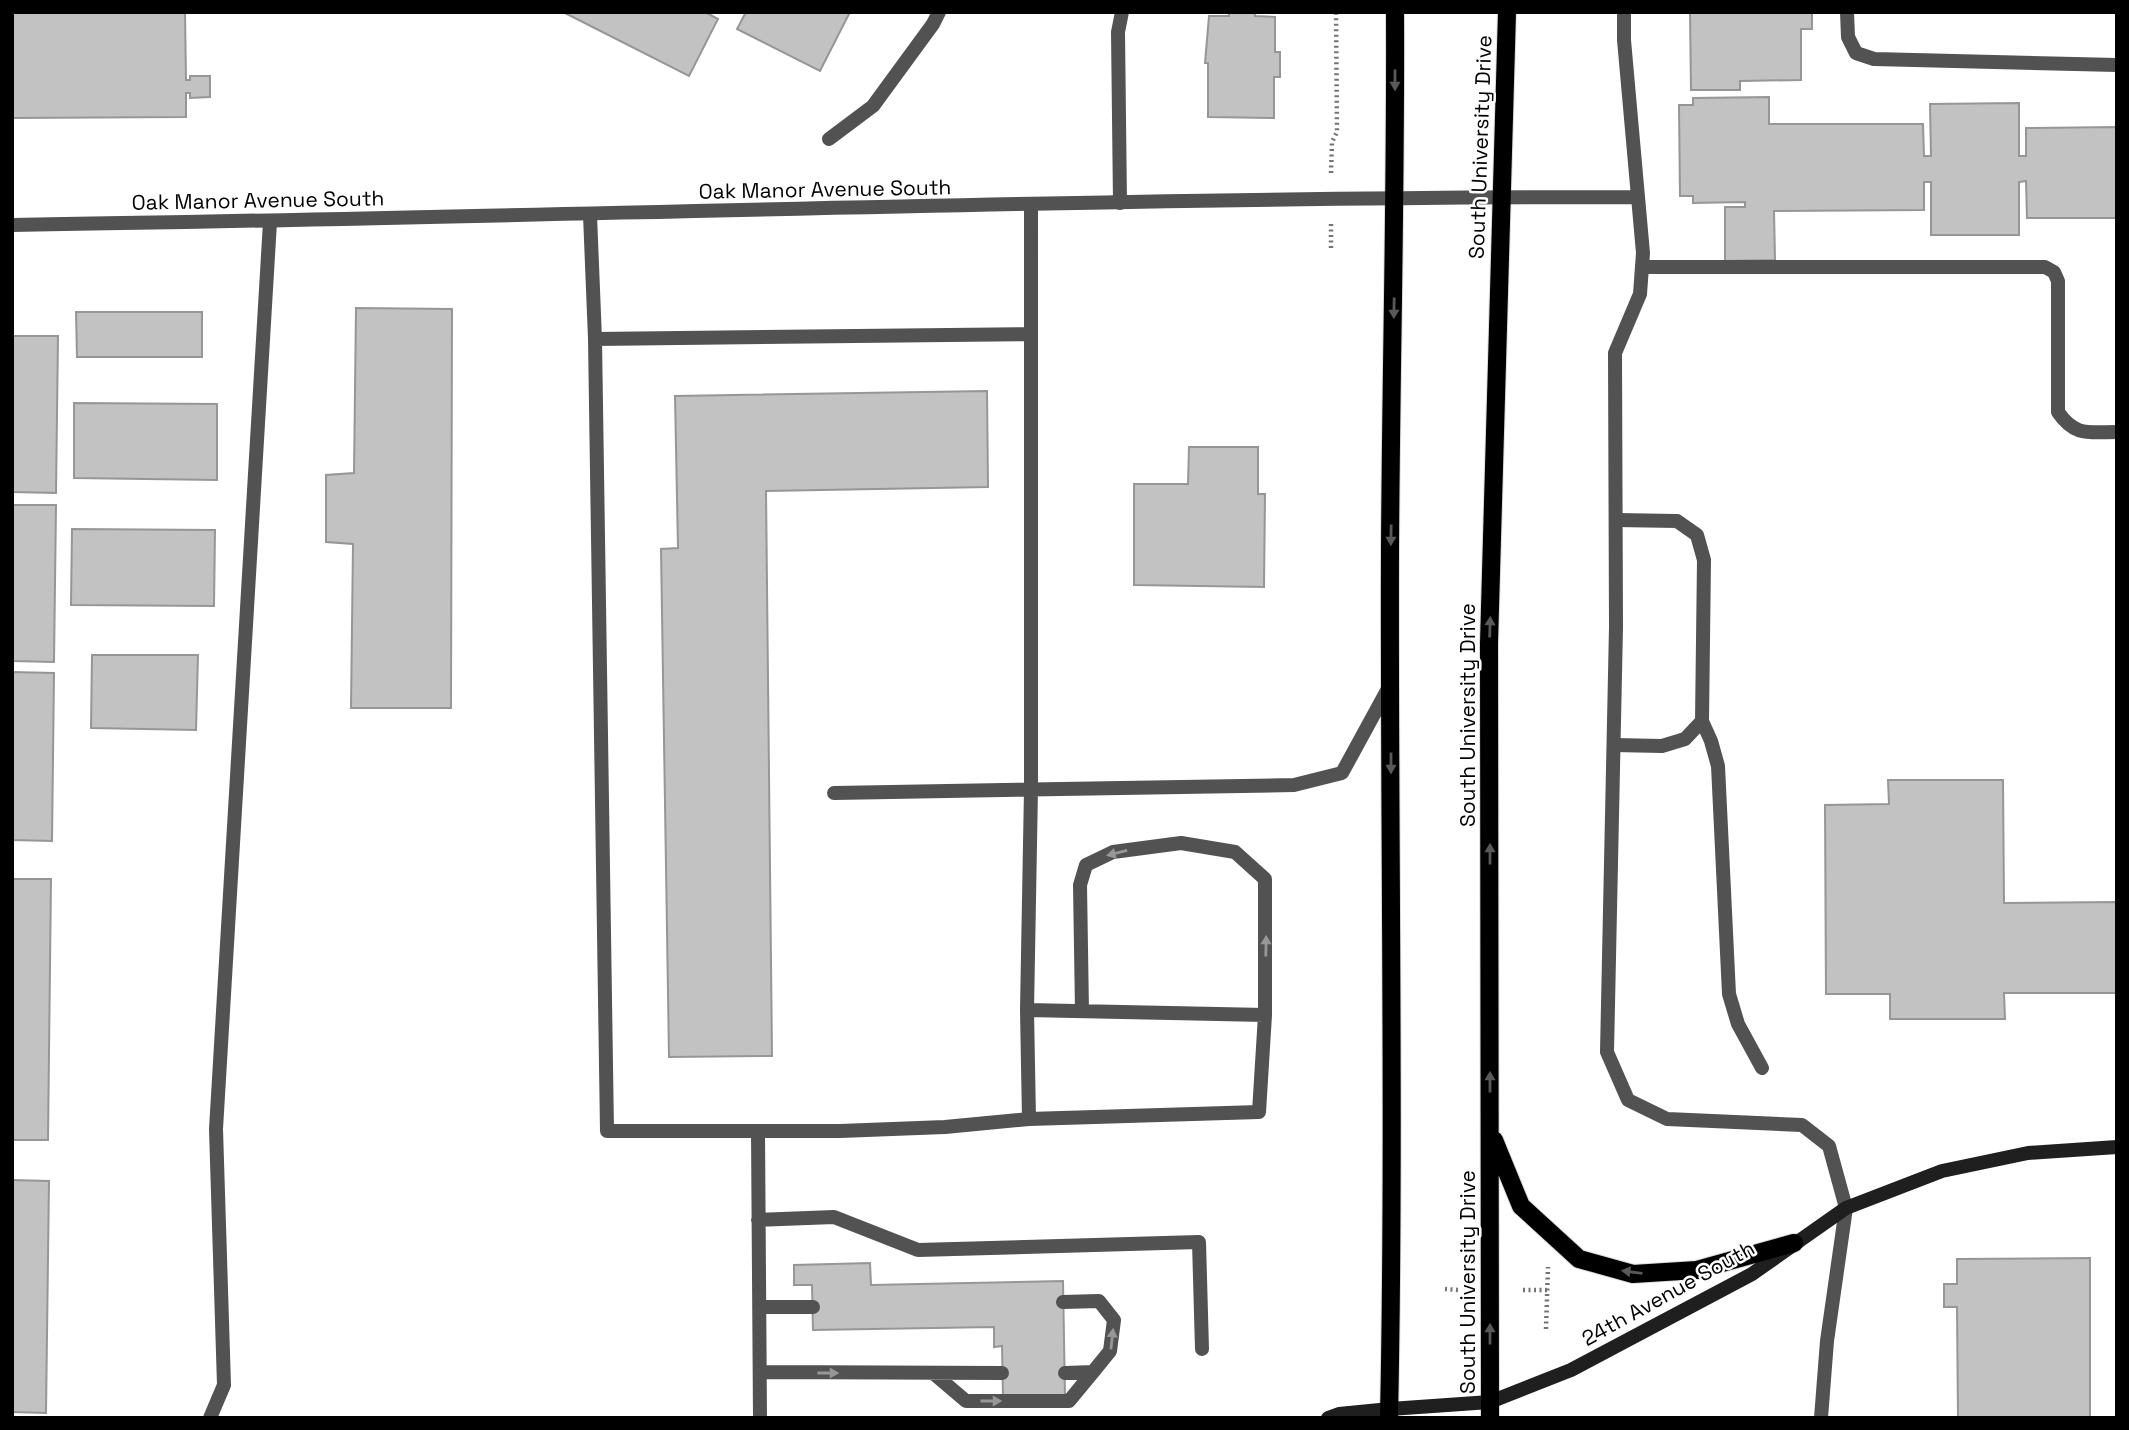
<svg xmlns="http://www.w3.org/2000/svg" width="2129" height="1430" font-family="'Space Grotesk',sans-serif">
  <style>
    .building { fill: #c2c2c2; stroke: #969696; stroke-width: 2 }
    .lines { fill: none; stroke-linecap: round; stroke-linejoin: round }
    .primary-casing { stroke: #dbdbdb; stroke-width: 20 }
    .path { stroke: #747474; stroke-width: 4.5; stroke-dasharray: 2 3.5; stroke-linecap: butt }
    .lane { stroke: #525252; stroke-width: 14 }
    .street { stroke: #525252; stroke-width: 14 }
    .secondary { stroke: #1f1f1f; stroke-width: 14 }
    .primary { stroke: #000; stroke-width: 18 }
    .oneway { fill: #595959 }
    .oneway2 { fill: #979797 }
    .labels { text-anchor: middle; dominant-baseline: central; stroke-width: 5; stroke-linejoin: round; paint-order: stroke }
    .street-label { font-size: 21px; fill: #000; stroke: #fff }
  </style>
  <rect width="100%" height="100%" fill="#fff"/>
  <path class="building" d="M 12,12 L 185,12 L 186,80 L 190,80 L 190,76 L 210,76 L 210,97 L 190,98 L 190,93 L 186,93 L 186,117 L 12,118 Z
    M 563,12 L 705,12 L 718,19 L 689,76 Z
    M 746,12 L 850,12 L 820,71 L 737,29 Z
    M 1229,12 L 1255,12 L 1255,16 L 1275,17 L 1275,52 L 1280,52 L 1280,77 L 1274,77 L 1274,118 L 1208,117 L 1208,63 L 1205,63 L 1209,16 L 1229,16 Z
    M 1690,12 L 1812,12 L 1812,29 L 1801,29 L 1801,80 L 1740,81 L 1740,90 L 1691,90 Z
    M 1769,97 L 1769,124 L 1923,124 L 1924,156 L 1931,156 L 1930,104 L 2019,103 L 2019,156 L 2026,156 L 2026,128 L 2117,127 L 2117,218 L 2027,218 L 2026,181 L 2019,182 L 2019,235 L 1931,235 L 1931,182 L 1924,182 L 1924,210 L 1774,211 L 1775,260 L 1725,261 L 1725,207 L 1745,207 L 1745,202 L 1693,203 L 1693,196 L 1680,196 L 1679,105 L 1693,105 L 1693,98 Z
    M 356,308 L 452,309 L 451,708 L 351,708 L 353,544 L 326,542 L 326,475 L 354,473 Z
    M 76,312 L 202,312 L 202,357 L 77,357 Z
    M 13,336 L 58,336 L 56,493 L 12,492 Z
    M 987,391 L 988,487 L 766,491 L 772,1056 L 669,1057 L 661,549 L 678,548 L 675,396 Z
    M 74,403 L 217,404 L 217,480 L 74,478 Z
    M 1189,447 L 1258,447 L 1258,494 L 1265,494 L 1264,587 L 1134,585 L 1134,484 L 1188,484 Z
    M 12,505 L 56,505 L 54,662 L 12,661 Z
    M 72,529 L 215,530 L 214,606 L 71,605 Z
    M 92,655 L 198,655 L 196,730 L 91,728 Z
    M 12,672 L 54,673 L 52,841 L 12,840 Z
    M 1888,780 L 2003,780 L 2004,903 L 2117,902 L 2117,993 L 2004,993 L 2005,1019 L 1890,1019 L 1890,994 L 1826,994 L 1825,805 L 1889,804 Z
    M 12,879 L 51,879 L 48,1140 L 12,1140 Z
    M 12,1180 L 49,1181 L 46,1413 L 12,1412 Z
    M 2090,1258 L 2090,1418 L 1958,1418 L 1957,1307 L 1944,1307 L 1944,1284 L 1957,1284 L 1957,1259 Z
    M 870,1263 L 871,1285 L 1063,1281 L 1065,1396 L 1003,1397 L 1002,1346 L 994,1347 L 994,1327 L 813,1330 L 812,1285 L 794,1285 L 794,1265 Z"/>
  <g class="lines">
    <defs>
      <path id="primary" d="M 1494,1140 L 1521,1206 L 1579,1259 L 1633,1274 L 1697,1270 L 1794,1243
        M 1389,1418 C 1395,1128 1389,839 1390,549 C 1391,370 1396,191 1395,12
        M 1490,1418 L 1489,643 L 1507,12"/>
    </defs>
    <use href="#primary" class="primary-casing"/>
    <path class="path" d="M 1331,173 L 1332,142 L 1337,132 L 1336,12
      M 1331,224 L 1331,248
      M 1445,1289 L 1458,1290
      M 1523,1290 L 1547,1290
      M 1546,1329 L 1548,1267"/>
    <path class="lane" d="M 1847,12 L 1848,37 L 1856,53 L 1874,59 L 2117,65
      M 829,139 L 873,106 L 933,24 L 939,12
      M 1120,203 L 1118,32 L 1122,12
      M 590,215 L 595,339 L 607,1131 L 840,1131 L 945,1127 L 1029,1119 L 1259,1112 L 1265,1015 L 1027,1010
      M 1642,267 L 2045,267 L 2054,272 L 2058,281 L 2058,412 C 2075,437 2089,432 2117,432
      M 595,339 L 1030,334
      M 1702,721 L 1711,741 L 1718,766 L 1729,994 L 1738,1024 L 1762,1068
      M 1614,745 L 1662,746 L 1685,739 L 1702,721 L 1704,560 L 1697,535 L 1677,521 L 1616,520
      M 834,793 L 1294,785 L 1342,773 L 1390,685
      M 1082,1011 L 1080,885 L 1086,865 L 1113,852 L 1181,843 L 1235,852 L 1265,879 L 1265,1015
      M 1029,1119 L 1027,1010 L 1031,789 L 1031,204
      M 758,1132 L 760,1418
      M 758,1220 L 834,1217 L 918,1250 L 1199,1242 L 1202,1349
      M 1063,1302 L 1099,1301 L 1114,1320 L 1110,1351 L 1093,1372 L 1065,1373
      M 759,1307 L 813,1307
      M 760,1372 L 1002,1373
      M 933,1373 L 966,1401 L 1069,1401 L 1093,1372
      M 210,1418 L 224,1385 L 216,1129 L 270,222"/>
    <path class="street" d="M 1624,12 L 1624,40 L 1643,253 L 1640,294 L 1615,353 L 1616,627 L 1607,1052 L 1628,1100 L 1667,1119 L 1802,1125 L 1829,1146 L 1846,1208 L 1827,1341 L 1821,1418
      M 12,225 C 554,217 1096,197 1638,197"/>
    <path class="secondary" d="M 1328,1418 L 1339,1414 L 1390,1409 L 1490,1402 L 1571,1370 L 1752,1274 L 1846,1208 L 1942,1171 L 2028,1153 L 2117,1147"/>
    <use href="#primary" class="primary"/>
  </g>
  <defs><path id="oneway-solid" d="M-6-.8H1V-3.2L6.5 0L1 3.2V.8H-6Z" transform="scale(1.75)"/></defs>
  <g class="oneway">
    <use href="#oneway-solid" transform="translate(1395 80) rotate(90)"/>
    <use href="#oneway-solid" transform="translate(1394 308) rotate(91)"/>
    <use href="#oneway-solid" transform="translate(1391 535) rotate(91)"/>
    <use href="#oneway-solid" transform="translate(1490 627) rotate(-88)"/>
    <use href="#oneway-solid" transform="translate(1391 763) rotate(90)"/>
    <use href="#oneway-solid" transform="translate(1490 854) rotate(-90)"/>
    <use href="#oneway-solid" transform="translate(1490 1082) rotate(-90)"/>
    <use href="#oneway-solid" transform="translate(1632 1272) rotate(-173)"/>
    <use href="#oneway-solid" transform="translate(1490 1334) rotate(-90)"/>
  </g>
  <g class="oneway2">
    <use href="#oneway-solid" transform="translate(1117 853) rotate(166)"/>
    <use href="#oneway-solid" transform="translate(1266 946) rotate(-89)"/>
    <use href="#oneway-solid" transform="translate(1112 1339) rotate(-84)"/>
    <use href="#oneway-solid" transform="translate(828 1373)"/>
    <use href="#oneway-solid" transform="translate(991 1401)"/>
  </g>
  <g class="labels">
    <g class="street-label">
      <text transform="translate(1480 147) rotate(-88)">South University Drive</text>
      <text transform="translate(825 189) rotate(-1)">Oak Manor Avenue South</text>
      <text transform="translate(258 200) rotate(-1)">Oak Manor Avenue South</text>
      <text transform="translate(1467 715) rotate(-90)">South University Drive</text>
      <text transform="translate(1467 1282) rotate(-90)">South University Drive</text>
      <text transform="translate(1668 1293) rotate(-29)">24th Avenue South</text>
    </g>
  </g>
  <rect width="2129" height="1430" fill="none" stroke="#000000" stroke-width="28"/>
</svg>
